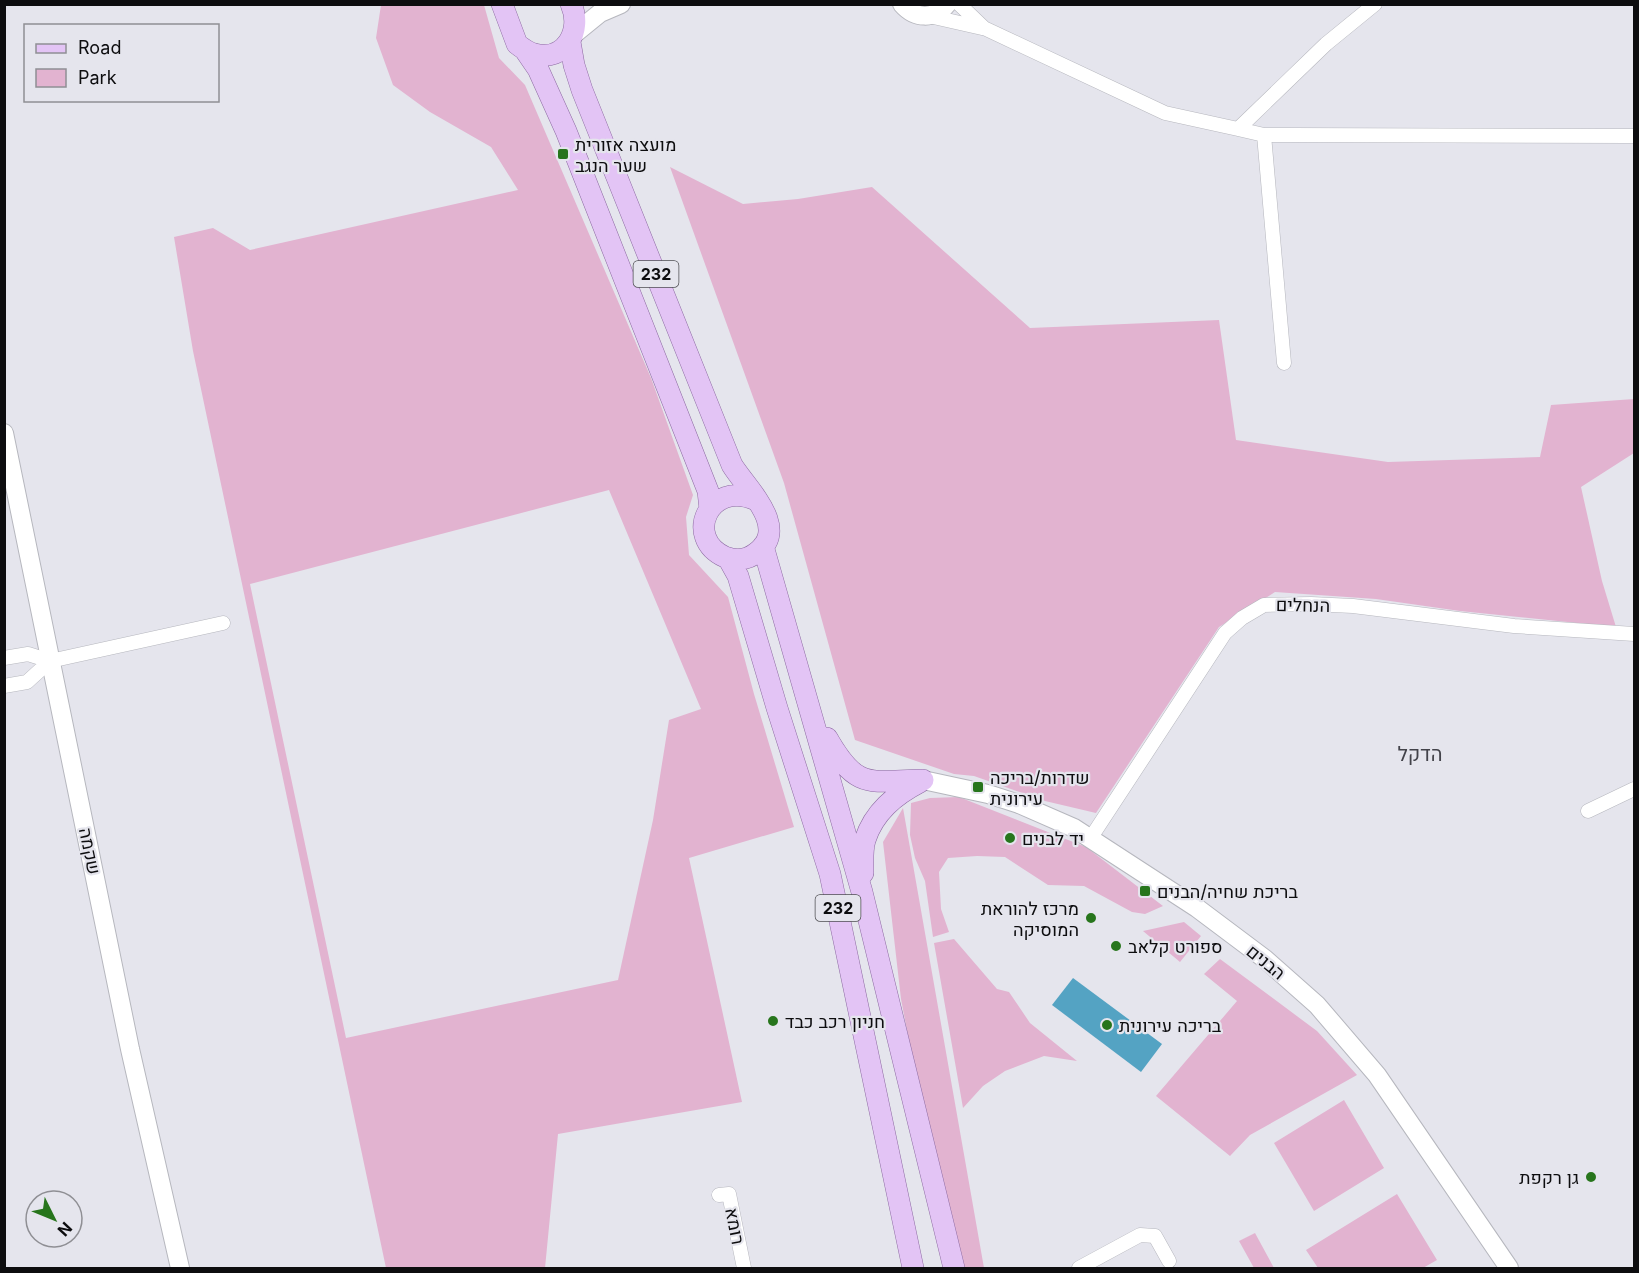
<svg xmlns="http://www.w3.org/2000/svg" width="1639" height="1273" font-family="Inter,Heebo,sans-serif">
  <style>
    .green { fill: #e2b3d0; fill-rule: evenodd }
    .water { fill: #54a3c3 }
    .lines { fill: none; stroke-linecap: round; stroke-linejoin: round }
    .street-casing { stroke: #b6b7be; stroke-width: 15 }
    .secondary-casing { stroke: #b6b7be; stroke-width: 20 }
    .primary-casing { stroke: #8c6aa1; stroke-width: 22 }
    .street { stroke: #fff; stroke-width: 14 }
    .secondary { stroke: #fff; stroke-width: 18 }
    .primary { stroke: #e3c4f5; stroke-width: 21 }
    .poi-dot { fill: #27751c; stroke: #e5e5ed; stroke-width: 2 }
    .labels { text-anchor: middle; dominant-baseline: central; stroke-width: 4.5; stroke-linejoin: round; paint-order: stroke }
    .shield { fill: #e5e5ed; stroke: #4e4e52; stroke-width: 1.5 }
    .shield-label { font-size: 16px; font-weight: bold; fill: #0d0d0f }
    .poi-label { font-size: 18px; fill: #0d0d0f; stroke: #e5e5ed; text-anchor: start }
    .street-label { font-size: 18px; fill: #0d0d0f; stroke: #e5e5ed }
    .neighbourhood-label { font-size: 20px; fill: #43434a; stroke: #e5e5ed }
  </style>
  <rect width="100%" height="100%" fill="#e5e5ed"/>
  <path class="green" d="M 381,5 L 484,5 L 499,58 L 525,85 L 651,378 L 693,495 L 686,517 L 689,555 L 728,597 L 754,694 L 794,827 L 689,858 L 742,1102 L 558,1134 L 545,1268 L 386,1268 L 193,351 L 174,237 L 213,228 L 250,250 L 518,190 L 491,147 L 430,112 L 393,85 L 376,38 ZM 609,490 L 701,709 L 669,720 L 653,820 L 618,980 L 346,1038 L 250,584 Z
    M 670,167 L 743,204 L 798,199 L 872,187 L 1030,328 L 1219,320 L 1236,440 L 1388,462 L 1540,457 L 1551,405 L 1634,399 L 1634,453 L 1581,487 L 1602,581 L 1616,627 L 1460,611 L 1376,599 L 1275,592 L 1219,627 L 1096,813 L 1045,801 L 974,776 L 954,774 L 855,740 L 784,483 Z
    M 959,797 L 1086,847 L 1163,906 L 1145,914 L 1132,912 L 1084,886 L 1048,885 L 1005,857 L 977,856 L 948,858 L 939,872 L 941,909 L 949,932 L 933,937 L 925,881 L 915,858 L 910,835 L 911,803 L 930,798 Z
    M 903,808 L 984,1268 L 952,1268 L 901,999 L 883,842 Z
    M 1184,922 L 1201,936 L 1180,962 L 1143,931 Z
    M 954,939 L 997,989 L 1009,992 L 1030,1023 L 1077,1061 L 1044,1056 L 1005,1071 L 983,1086 L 963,1108 L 934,943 Z
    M 1220,959 L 1317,1031 L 1357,1075 L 1250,1135 L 1230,1156 L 1156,1096 L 1237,1001 L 1204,974 Z
    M 1344,1100 L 1384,1168 L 1314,1211 L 1274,1143 Z
    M 1397,1194 L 1437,1260 L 1423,1268 L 1318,1268 L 1306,1250 Z
    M 1255,1233 L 1274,1268 L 1275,1268 L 1254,1268 L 1239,1241 Z"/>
  <path class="water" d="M 1073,978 L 1162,1044 L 1141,1072 L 1052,1005 Z"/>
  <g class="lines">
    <defs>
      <path id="street" d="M 959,4 L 984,28 L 1165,113 L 1238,129 L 1326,44 L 1375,4
        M 929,16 L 982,28
        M 1238,129 L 1264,135 L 1290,135 L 1634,136
        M 1264,135 L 1284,363
        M 4,658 L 28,654 L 50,661 L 223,623
        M 4,686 L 27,682 L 50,661
        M 1588,811 L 1634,789
        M 1090,839 L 1225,633 L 1242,618 L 1264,605 L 1311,604 L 1353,606 L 1514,626 L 1634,634
        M 719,1195 L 729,1194 L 744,1268
        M 1079,1268 L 1140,1235 L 1155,1236 L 1169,1261"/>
      <path id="secondary" d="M 902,4 C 915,19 934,20 947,4
        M 573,35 L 600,13 L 621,4
        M 4,433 L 130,1049 L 180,1268
        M 923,780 L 988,794 L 1019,804 L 1074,828 L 1197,908 L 1265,959 L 1317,1005 L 1377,1075 L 1509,1268"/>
      <path id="primary" d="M 502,4 L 517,44 C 522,48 528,52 534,54 C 565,62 583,31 571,4
        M 570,42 L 574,65 L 582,90 L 732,465 C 746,488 791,528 756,553 C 747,560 735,561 725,557 C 683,538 709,479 756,500
        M 525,50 L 538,69 L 566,131 L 708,491 L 710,509
        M 763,546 L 862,892 L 954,1268
        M 728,558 L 738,576 L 777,708 L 830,874 L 913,1268
        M 827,738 C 857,791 869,781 923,780
        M 863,873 C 863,863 862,850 865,840 C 874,812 895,795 920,782"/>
    </defs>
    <use href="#street" class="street-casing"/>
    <use href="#secondary" class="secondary-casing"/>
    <use href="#primary" class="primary-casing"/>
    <use href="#street" class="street"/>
    <use href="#secondary" class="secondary"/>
    <use href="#primary" class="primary"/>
  </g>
  <g class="poi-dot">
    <rect x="557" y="148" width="12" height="12" rx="3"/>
    <rect x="972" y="781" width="12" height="12" rx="3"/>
    <circle cx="1010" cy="838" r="6"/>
    <rect x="1139" y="885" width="12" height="12" rx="3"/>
    <circle cx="1091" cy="918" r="6"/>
    <circle cx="1116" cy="946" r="6"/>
    <circle cx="773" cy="1021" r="6"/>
    <circle cx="1107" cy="1025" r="6"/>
    <circle cx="1591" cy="1177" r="6"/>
  </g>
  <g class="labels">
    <g class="shield">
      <rect x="633.5" y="261" width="45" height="26" rx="4.5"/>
      <rect x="815.5" y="895" width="45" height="26" rx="4.5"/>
    </g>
    <g class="shield-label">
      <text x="656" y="274">232</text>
      <text x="838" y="908">232</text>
    </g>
    <g class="poi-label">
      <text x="575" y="144">מועצה אזורית<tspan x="575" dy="21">שער הנגב</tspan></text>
      <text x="990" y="777">שדרות/בריכה<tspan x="990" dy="21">עירונית</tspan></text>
      <text x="1022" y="838">יד לבנים</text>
      <text x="1157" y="891">בריכת שחיה/הבנים</text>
      <text x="1079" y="908" text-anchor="end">מרכז להוראת<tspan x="1079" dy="21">המוסיקה</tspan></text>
      <text x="1128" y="946">ספורט קלאב</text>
      <text x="785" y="1021">חניון רכב כבד</text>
      <text x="1119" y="1025">בריכה עירונית</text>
      <text x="1579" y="1177" text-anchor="end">גן רקפת</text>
    </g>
    <g class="street-label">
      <text transform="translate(1303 605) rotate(1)">הנחלים</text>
      <text transform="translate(90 851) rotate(78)">שקמה</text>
      <text transform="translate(1266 962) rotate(39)">הבנים</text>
      <text transform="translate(735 1226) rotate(79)">רומא</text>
    </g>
    <g class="neighbourhood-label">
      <text x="1420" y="754">הדקל</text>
    </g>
  </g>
  <rect width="1639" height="1273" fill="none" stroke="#0d0d0f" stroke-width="12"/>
  <rect x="24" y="24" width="195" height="78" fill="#e5e5ed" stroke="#8f8f94" stroke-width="1.5"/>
  <rect x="36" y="44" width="30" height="9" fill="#e3c4f5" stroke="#8f8f94" stroke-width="1.5"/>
  <text x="78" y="54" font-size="18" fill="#0d0d0f">Road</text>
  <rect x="36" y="69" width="30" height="18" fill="#e2b3d0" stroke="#8f8f94" stroke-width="1.5"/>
  <text x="78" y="84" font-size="18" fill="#0d0d0f">Park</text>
  <g transform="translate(54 1219) rotate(133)"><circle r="28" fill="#e5e5ed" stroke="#8f8f94" stroke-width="1.5"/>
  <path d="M0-4.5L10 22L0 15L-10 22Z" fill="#27751c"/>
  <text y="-9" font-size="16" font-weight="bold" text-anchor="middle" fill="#0d0d0f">N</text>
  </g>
</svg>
